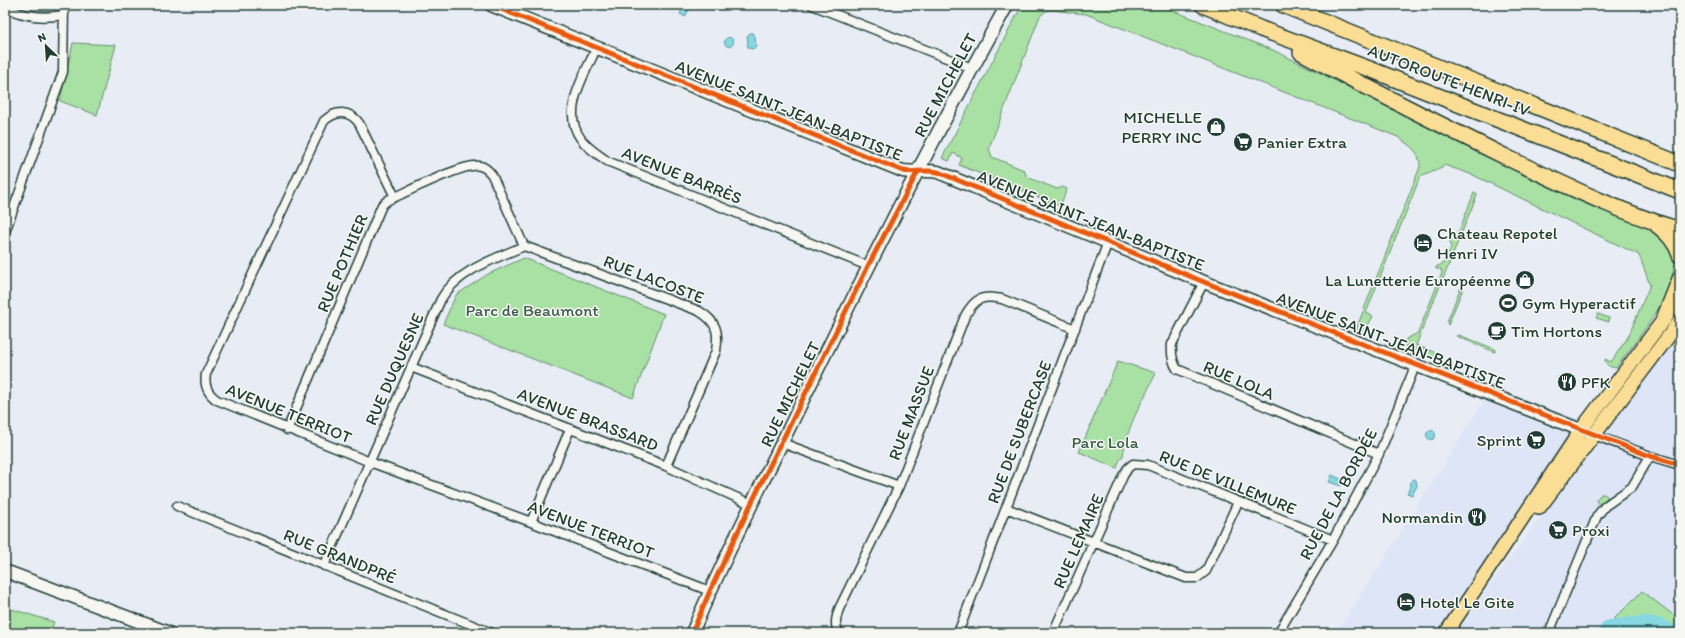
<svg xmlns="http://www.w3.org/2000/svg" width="1685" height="638" font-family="Itim,sans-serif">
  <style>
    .built { fill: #dee5f7 }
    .green { fill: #a9e1a5; stroke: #648f6c }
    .water { fill: #86d7e2; stroke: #5d999c }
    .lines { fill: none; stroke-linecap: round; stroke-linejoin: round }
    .river { stroke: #86d7e2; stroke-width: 15 }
    .street-casing { stroke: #1f3d34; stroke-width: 11 }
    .secondary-casing { stroke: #1f3d34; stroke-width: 15 }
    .primary-casing { stroke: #1f3d34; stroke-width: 16 }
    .highway-casing { stroke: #1f3d34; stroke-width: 18 }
    .street { stroke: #f6f6f2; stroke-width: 8 }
    .secondary { stroke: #f6f6f2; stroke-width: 12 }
    .primary { stroke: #fbde96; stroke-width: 13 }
    .highway { stroke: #fbde96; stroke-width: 15 }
    .cycleway-casing { stroke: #f6f6f2; stroke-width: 8 }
    .cycleway { stroke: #e8590c; stroke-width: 5 }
    .labels { text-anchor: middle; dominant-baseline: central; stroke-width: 3; stroke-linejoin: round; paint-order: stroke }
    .street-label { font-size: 17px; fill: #1f3d34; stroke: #f6f6f2 }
    .poi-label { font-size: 17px; fill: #1f3d34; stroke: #f6f6f2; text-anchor: start }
    .park-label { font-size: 17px; fill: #3b5e4b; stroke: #f6f6f2 }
  </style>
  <rect width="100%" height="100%" fill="#e8ecf5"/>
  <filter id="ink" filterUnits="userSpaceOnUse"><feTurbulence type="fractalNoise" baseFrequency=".025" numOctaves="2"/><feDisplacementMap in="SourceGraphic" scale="8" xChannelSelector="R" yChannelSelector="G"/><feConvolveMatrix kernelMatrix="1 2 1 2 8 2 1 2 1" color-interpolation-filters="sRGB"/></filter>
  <g filter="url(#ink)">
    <path class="built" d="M 1680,333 L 1680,633 L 1455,633 L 1619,412 Z
      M 1492,387 L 1593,425 L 1447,633 L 1336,633 L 1392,547 Z"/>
    <path class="green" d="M 1022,5 L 1159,5 L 1275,51 L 1544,183 L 1663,235 L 1675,256 L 1678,267 L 1674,267 C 1669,303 1637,339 1616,368 C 1610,367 1606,366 1605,359 L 1611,362 L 1628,337 L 1650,285 L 1639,255 L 1473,175 L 1444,165 L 1442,168 L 1420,177 L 1366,313 L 1373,316 L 1363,335 L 1355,332 L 1420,167 C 1420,151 1411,147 1398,137 L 1086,14 L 1051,10 L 1046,11 L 1040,16 L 989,148 L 992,157 L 1024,170 L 1027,177 L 1057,189 L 1063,187 L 1067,189 L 1060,206 L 959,165 L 962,158 L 953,153 L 949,161 L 942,158 Z
      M 73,43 L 116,45 L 97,115 L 60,101 Z
      M 1474,193 L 1477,194 L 1477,195 L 1416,345 L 1436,353 L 1435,358 L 1405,346 L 1406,339 L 1418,333 L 1442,273 L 1441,269 L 1436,269 L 1436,267 L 1444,263 L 1451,247 L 1449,236 L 1459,231 Z
      M 524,258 L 664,314 L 633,398 L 443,324 L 456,295 L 488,274 Z
      M 1463,287 L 1462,291 L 1448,325 L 1447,322 L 1460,289 Z
      M 1598,314 L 1609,318 L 1609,322 L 1596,318 Z
      M 1459,335 L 1495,349 L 1495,352 L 1456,336 Z
      M 1118,361 L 1156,373 C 1144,399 1126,427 1123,456 L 1119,461 L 1117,468 L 1079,452 Z
      M 1601,494 L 1604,494 L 1608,497 L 1599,505 L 1596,500 Z
      M 1642,591 L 1680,620 L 1680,633 L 1600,633 Z
      M 5,607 L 54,622 L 50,633 L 5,633 Z"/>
    <path class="water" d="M 684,5 L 691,6 L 685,17 L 680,14 Z
      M 750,33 L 753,33 L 755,36 L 756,46 L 753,49 L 749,48 L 747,45 L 748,43 L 747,36 Z
      M724.5 42a4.5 4.5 0 1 1 9 0a4.5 4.5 0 1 1-9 0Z
      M1426.5 435a4.5 4.5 0 1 1 9 0a4.5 4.5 0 1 1-9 0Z
      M 1332,475 L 1343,480 L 1341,486 L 1329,482 Z
      M 1414,479 L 1416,480 L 1417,486 L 1412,495 L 1407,493 L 1411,485 L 1410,482 Z"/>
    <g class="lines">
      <path class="river" d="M 1606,633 L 1608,628 C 1629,625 1654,618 1672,633"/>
      <defs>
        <path id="street" d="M 812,5 L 972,68
          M 5,8 C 26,16 41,19 64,15
          M 597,47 C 585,74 560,111 581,139 C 587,148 598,154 607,161 L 868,266
          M 395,197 L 359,123 C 349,110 336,110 324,121 L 206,374 C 204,385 207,393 217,400 L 370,462 L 531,522 L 710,591
          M 5,232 L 63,72 L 64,5
          M 1204,282 L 1172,344 C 1171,354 1172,361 1177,369 L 1379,454
          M 411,367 L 666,466 L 751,504
          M 287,430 L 382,205 L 388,200 L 395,197 C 411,190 466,162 480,166 C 485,167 489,171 492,175 L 524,246 L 699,311 C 717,322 719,331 716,351 L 666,466
          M 1581,430 L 1650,456 L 1680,465
          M 782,443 L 899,486
          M 177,506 L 492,633
          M 1006,508 L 1186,578 L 1197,578 L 1206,571 L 1238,502
          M 531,522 L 570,429
          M 324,566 L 441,299 C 458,270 495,259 524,246
          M 839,633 C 834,625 836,618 839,609 L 899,486 L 965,316 C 975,298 982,295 1002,299 L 1075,329
          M 958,633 L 1108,242
          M 1053,633 L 1123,476 L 1128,468 L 1133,464 L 1148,465 L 1333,540
          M 1278,633 L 1333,540 L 1379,454 L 1416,364
          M 1549,633 L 1597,516 L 1605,506 L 1632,487 L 1650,456"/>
        <path id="secondary" d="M 491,5 L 903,171 C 914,173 926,169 938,172 L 1204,282 L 1581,430
          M 5,571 L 169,633
          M 692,633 C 723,559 760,488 795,416 C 862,277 932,140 1007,5"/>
        <path id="primary" d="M 1539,508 L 1680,321
          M 1446,633 L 1581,430 L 1670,311"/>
        <path id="highway" d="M 1203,5 L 1261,29 L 1372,70 L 1680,191
          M 1283,5 L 1680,164
          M 1301,52 C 1371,90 1441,125 1512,160 C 1567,186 1622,213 1680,230
          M 1657,225 C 1668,233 1676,242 1680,255
          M 1664,319 L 1680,279"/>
      </defs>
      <use href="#street" class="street-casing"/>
      <use href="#secondary" class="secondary-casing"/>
      <use href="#primary" class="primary-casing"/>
      <use href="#highway" class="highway-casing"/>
      <use href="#street" class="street"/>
      <use href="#secondary" class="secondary"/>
      <use href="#primary" class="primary"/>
      <use href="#highway" class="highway"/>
      <defs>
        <path id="cycleway" d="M 491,5 L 903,171 C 914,173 926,169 938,172 L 1204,282 L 1650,456 L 1680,465
          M 692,633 L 710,591 L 751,504 L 868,266 L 918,171"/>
      </defs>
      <use href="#cycleway" class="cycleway-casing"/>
      <use href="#cycleway" class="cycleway"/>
    </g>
  </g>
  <defs>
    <symbol id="shop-disc" viewBox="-11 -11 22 22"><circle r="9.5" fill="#1f3d34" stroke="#f6f6f2"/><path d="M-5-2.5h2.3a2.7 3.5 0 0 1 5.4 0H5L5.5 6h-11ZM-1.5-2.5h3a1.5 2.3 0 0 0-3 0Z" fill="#fff"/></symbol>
    <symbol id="supermarket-disc" viewBox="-11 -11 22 22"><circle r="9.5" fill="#1f3d34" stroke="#f6f6f2"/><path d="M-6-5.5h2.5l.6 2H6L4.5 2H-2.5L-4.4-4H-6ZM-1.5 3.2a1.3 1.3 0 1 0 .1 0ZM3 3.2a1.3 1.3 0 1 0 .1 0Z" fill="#fff"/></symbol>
    <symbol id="hotel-disc" viewBox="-11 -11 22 22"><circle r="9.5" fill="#1f3d34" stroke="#f6f6f2"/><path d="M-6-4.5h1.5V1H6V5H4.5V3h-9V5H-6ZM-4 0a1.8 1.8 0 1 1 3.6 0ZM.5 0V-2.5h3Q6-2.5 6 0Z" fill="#fff"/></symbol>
    <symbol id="stadium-disc" viewBox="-11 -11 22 22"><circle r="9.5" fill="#1f3d34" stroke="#f6f6f2"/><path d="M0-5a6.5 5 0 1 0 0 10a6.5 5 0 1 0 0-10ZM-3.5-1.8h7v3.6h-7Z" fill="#fff"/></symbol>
    <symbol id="cafe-disc" viewBox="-11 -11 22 22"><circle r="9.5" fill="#1f3d34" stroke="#f6f6f2"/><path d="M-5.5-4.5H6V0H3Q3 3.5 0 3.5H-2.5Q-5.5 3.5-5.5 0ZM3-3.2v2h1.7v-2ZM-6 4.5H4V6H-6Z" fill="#fff"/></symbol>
    <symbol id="restaurant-disc" viewBox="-11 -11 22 22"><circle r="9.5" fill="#1f3d34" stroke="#f6f6f2"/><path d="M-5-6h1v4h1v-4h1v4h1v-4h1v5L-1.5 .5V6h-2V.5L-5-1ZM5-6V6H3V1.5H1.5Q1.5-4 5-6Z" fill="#fff"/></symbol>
  </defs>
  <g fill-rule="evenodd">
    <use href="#shop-disc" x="1205" y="116" width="22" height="22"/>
    <use href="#supermarket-disc" x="1232" y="131" width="22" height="22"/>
    <use href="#hotel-disc" x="1412" y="232" width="22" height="22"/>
    <use href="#shop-disc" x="1514" y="269" width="22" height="22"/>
    <use href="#stadium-disc" x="1497" y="292" width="22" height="22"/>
    <use href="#cafe-disc" x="1486" y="320" width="22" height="22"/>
    <use href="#restaurant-disc" x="1556" y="371" width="22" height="22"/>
    <use href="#supermarket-disc" x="1525" y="429" width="22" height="22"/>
    <use href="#restaurant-disc" x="1466" y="506" width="22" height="22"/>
    <use href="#supermarket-disc" x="1547" y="519" width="22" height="22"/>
    <use href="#hotel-disc" x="1395" y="591" width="22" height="22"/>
  </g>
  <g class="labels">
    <g class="street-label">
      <text transform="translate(1449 80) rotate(21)">AUTOROUTE HENRI-IV</text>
      <text transform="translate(945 85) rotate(-62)">RUE MICHELET</text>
      <text transform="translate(789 110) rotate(22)">AVENUE SAINT-JEAN-BAPTISTE</text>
      <text transform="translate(682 175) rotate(22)">AVENUE BARRÈS</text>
      <text transform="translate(1091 220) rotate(22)">AVENUE SAINT-JEAN-BAPTISTE</text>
      <text transform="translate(342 263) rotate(-67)">RUE POTHIER</text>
      <text transform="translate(654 279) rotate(21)">RUE LACOSTE</text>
      <text transform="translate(1391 340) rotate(21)">AVENUE SAINT-JEAN-BAPTISTE</text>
      <text transform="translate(394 369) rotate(-66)">RUE DUQUESNE</text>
      <text transform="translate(1239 380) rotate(23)">RUE LOLA</text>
      <text transform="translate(790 394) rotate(-64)">RUE MICHELET</text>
      <text transform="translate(289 413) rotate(22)">AVENUE TERRIOT</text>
      <text transform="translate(911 413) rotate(-69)">RUE MASSUE</text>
      <text transform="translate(588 419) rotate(21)">AVENUE BRASSARD</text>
      <text transform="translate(1019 432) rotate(-69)">RUE DE SUBERCASE</text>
      <text transform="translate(1228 482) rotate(22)">RUE DE VILLEMURE</text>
      <text transform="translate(1338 494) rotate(-62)">RUE DE LA BORDÉE</text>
      <text transform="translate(591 529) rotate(21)">AVENUE TERRIOT</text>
      <text transform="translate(1078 541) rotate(-66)">RUE LEMAIRE</text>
      <text transform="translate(340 556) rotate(22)">RUE GRANDPRÉ</text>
    </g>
    <g class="poi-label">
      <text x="1202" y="117" text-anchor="end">MICHELLE<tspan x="1202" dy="20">PERRY INC</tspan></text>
      <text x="1257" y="142">Panier Extra</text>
      <text x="1437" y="233">Chateau Repotel<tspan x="1437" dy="20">Henri IV</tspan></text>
      <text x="1511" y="280" text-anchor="end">La Lunetterie Européenne</text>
      <text x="1522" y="303">Gym Hyperactif</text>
      <text x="1511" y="331">Tim Hortons</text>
      <text x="1581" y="382">PFK</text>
      <text x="1522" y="440" text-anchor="end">Sprint</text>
      <text x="1463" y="517" text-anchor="end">Normandin</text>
      <text x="1572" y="530">Proxi</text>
      <text x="1420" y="602">Hotel Le Gite</text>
    </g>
    <g class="park-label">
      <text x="532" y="310">Parc de Beaumont</text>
      <text x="1105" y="442">Parc Lola</text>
    </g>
  </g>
  <rect width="1685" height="638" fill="none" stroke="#f6f6f2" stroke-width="20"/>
  <rect x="10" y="10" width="1665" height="618" fill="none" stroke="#1f3d34" stroke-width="1.5" filter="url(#ink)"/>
  <g transform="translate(46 46) rotate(335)" stroke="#f6f6f2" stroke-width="3" paint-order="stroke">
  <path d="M0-3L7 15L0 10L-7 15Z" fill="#1f3d34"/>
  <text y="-6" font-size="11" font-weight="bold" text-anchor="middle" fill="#1f3d34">N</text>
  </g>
</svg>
